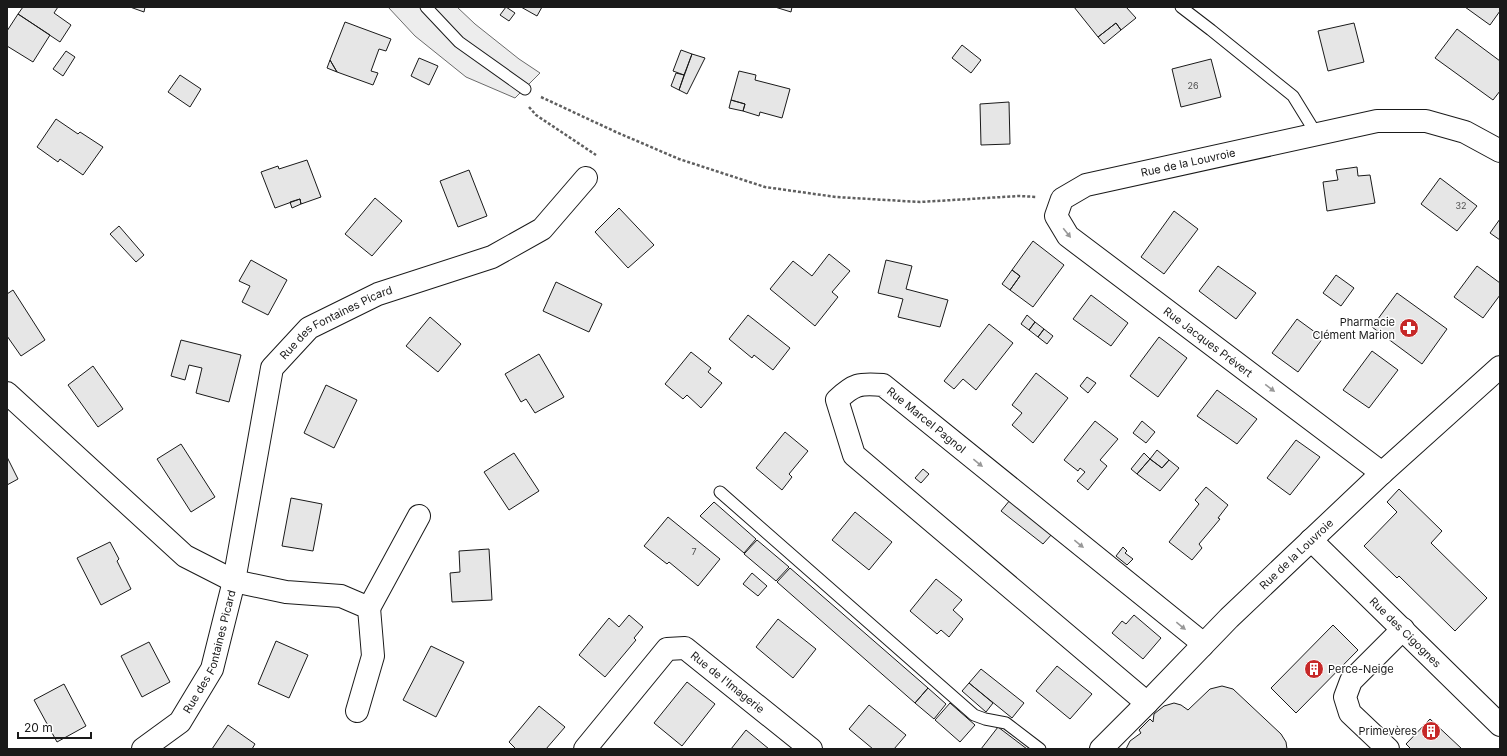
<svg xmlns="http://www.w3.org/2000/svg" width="1507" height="756" font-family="Inter,sans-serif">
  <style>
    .built { fill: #ededed; stroke: #6a6a6a }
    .building { fill: #e6e6e6; stroke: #1a1a1a }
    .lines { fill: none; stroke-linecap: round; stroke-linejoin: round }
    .lane-casing { stroke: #1a1a1a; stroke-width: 13 }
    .street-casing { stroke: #1a1a1a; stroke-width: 24 }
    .path { stroke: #5f5f5f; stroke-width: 2.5; stroke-dasharray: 3 2; stroke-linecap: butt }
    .lane { stroke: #fff; stroke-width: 11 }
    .street { stroke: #fff; stroke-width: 22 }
    .oneway { fill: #989898 }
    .labels { text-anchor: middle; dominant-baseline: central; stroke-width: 3; stroke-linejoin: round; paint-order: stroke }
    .number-label { font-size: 9px; fill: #4d4d4d }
    .street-label { font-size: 11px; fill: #1a1a1a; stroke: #fff }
    .poi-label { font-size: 11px; fill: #1a1a1a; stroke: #fff; text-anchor: end }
  </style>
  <rect width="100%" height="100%" fill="#fff"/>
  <path class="built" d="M 388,7 L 457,7 L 475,24 L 519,59 L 540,73 L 515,98 L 466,77 L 415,36 Z"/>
  <path class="building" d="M 23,7 L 58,7 L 54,13 L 71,25 L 60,42 L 18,14 Z
    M 130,7 L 145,7 L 144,12 Z
    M 506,7 L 515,13 L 509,21 L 500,15 Z
    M 521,7 L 542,7 L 537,16 Z
    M 775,7 L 792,7 L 791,12 Z
    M 1074,7 L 1126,7 L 1136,18 L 1121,30 L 1116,23 L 1098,37 Z
    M 1465,7 L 1500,7 L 1500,11 L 1490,25 Z
    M 18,14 L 50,35 L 33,62 L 7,46 L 7,31 Z
    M 345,22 L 391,39 L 386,51 L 379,49 L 371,71 L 378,73 L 373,85 L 337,72 L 330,60 Z
    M 1116,23 L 1121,30 L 1104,44 L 1098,37 Z
    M 1354,23 L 1364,62 L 1328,71 L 1318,31 Z
    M 1457,29 L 1500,61 L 1500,91 L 1493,100 L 1435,58 Z
    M 962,45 L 981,60 L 971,73 L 952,58 Z
    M 681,50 L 692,54 L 684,75 L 673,71 Z
    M 66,51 L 75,57 L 63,76 L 53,69 Z
    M 692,54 L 705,58 L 687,94 L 679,90 Z
    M 419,58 L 438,66 L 429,85 L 411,76 Z
    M 1211,59 L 1221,97 L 1181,107 L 1172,69 Z
    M 330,60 L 337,72 L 327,68 Z
    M 739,71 L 756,75 L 755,80 L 790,89 L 782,118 L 760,112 L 759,116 L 743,111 L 745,104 L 731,100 Z
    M 676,73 L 684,75 L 679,90 L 671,86 Z
    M 180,75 L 201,89 L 190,107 L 168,92 Z
    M 731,100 L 745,104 L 743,111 L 729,108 Z
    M 1009,102 L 1010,144 L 981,145 L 980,104 Z
    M 56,119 L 78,134 L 80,132 L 103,147 L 83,175 L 60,159 L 58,162 L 37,147 Z
    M 307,160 L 321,197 L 301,204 L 300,199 L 275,208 L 261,172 L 278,166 L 279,169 Z
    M 1357,167 L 1358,176 L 1370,175 L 1375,203 L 1327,211 L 1323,182 L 1338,180 L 1336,170 Z
    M 469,170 L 487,216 L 458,227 L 440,181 Z
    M 1440,178 L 1477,206 L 1457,231 L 1421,204 Z
    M 375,198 L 402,221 L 372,256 L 345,234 Z
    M 300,199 L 301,204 L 292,208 L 290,202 Z
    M 619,208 L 654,245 L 628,268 L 595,232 Z
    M 1174,211 L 1198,229 L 1164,274 L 1141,257 Z
    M 1500,219 L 1500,240 L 1490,233 Z
    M 119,226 L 144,255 L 136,262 L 110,234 Z
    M 1033,241 L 1064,265 L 1033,307 L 1010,290 L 1020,276 L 1012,270 Z
    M 829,254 L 850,271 L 832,292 L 838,297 L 815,326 L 770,289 L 793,261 L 812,276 Z
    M 251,260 L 287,280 L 268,315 L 242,302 L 250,286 L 239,281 Z
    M 886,260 L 912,266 L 906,289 L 948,300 L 940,327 L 898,317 L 903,299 L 878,293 Z
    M 1218,266 L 1256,293 L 1236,319 L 1199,291 Z
    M 1477,266 L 1500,283 L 1500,295 L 1483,318 L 1454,297 Z
    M 1012,270 L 1020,276 L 1010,290 L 1002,284 Z
    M 1336,275 L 1354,288 L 1341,306 L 1323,293 Z
    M 556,282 L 602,304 L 589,332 L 543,311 Z
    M 13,290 L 45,340 L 21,356 L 7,336 L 7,294 Z
    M 1397,293 L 1447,329 L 1422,364 L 1372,327 Z
    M 1091,295 L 1128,323 L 1111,346 L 1073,319 Z
    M 748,315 L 790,348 L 773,370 L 754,355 L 752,358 L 729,339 Z
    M 1027,315 L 1035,322 L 1029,330 L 1021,324 Z
    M 430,317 L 461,344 L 438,372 L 406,346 Z
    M 1297,319 L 1323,338 L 1298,372 L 1272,353 Z
    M 1035,322 L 1044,329 L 1038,337 L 1029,330 Z
    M 989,324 L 1013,343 L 976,390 L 963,379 L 954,389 L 944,381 Z
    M 1044,329 L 1053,336 L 1047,344 L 1038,337 Z
    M 1159,337 L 1187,358 L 1158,397 L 1130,376 Z
    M 181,340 L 241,355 L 229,402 L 196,393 L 202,368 L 189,365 L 185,380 L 171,376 Z
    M 1372,351 L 1398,370 L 1369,408 L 1343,390 Z
    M 691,352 L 711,368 L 708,372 L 722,383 L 701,408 L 687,395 L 683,399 L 665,384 Z
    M 539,354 L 564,397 L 535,413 L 526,399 L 521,402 L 505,374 Z
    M 93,366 L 123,409 L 98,427 L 68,385 Z
    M 1036,373 L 1068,398 L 1033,443 L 1012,425 L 1022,413 L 1012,405 Z
    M 1087,377 L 1096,383 L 1088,393 L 1080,386 Z
    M 326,385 L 357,400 L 334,448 L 304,433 Z
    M 1217,390 L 1257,419 L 1237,444 L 1197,416 Z
    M 1095,421 L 1118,439 L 1100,460 L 1107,466 L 1088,490 L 1077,481 L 1085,472 L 1080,468 L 1078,471 L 1064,460 Z
    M 1142,421 L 1155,432 L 1146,443 L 1133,433 Z
    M 785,432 L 808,451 L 789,474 L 792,477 L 782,490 L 756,468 Z
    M 1296,440 L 1320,457 L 1290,495 L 1267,478 Z
    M 181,444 L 215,497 L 191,512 L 157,459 Z
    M 1157,450 L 1169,460 L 1162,468 L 1150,459 Z
    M 514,453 L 539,491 L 509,510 L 484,472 Z
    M 1144,453 L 1150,459 L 1137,474 L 1131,469 Z
    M 7,457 L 18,479 L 7,485 Z
    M 1150,459 L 1162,468 L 1169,460 L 1179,468 L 1160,491 L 1137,474 Z
    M 923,469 L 929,474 L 921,483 L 915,478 Z
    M 1206,487 L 1228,505 L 1218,518 L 1220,519 L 1199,544 L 1202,548 L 1192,560 L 1169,542 L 1199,504 L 1195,500 Z
    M 1399,489 L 1442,531 L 1431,543 L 1487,598 L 1455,631 L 1399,576 L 1397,578 L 1364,546 L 1397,512 L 1387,502 Z
    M 291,498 L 322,504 L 313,551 L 282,546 Z
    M 1010,500 L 1052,534 L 1043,544 L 1001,511 Z
    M 714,502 L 756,539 L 744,553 L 700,516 Z
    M 855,512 L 892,542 L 869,570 L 832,540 Z
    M 668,517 L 720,559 L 698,586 L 669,562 L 667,564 L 644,546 Z
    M 757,540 L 789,567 L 776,581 L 744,554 Z
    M 110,542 L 119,559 L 117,561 L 131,589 L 101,605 L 77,558 Z
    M 1123,547 L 1127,551 L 1125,553 L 1133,559 L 1127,565 L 1116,556 Z
    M 489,549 L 492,600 L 452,602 L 450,573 L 460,572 L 459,551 Z
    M 790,568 L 928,688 L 915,703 L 777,582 Z
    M 752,573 L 767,586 L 758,596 L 743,584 Z
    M 936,579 L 962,600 L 953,610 L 963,619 L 949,637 L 941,630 L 937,634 L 910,611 Z
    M 629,615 L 643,627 L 634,638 L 636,640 L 605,677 L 579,655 L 609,618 L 619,627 Z
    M 1134,615 L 1161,638 L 1143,659 L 1112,633 L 1122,621 L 1126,624 Z
    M 778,619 L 816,649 L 793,678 L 756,647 Z
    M 1333,625 L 1358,650 L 1296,713 L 1271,688 Z
    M 276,641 L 308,655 L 289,698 L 258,684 Z
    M 149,642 L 170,682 L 142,697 L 121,656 Z
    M 431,646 L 464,662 L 436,717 L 403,700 Z
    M 1057,666 L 1092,694 L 1070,719 L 1036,691 Z
    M 981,669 L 1024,703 L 1012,718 L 969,683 Z
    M 687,682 L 715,704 L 682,746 L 654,723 Z
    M 969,683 L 993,703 L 986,712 L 962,691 Z
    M 64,684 L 86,726 L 57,742 L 34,700 Z
    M 1222,686 L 1233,689 L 1281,734 L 1286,742 L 1287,749 L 1126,749 L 1130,741 L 1141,733 L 1139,730 L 1150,719 L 1153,722 L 1154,714 L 1164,706 L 1174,703 L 1181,705 L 1188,710 L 1210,689 Z
    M 928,688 L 946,704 L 934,719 L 915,703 Z
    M 950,703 L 975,725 L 960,742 L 935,720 Z
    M 869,705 L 906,735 L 894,749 L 873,749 L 849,729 Z
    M 539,706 L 565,727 L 546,749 L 516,749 L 509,742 Z
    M 1430,719 L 1462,749 L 1411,749 L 1406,744 Z
    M 228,725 L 255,744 L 252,749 L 212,749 Z
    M 998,727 L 1027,749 L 981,749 Z
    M 746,730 L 769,749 L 731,749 Z"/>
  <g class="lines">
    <defs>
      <path id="lane" d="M 426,7 L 459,42 L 525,89
        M 1181,7 L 1211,30 L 1293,96 L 1317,135
        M 720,492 L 974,715 L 985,719 L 1006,723 L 1040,749"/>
      <g id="street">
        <path d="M 7,393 L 185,556 L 234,581 L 286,592 L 341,596 L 369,608 L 373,656 L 357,711"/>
        <path id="s1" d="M 1382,473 L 1068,236 L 1056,216 L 1062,199 L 1086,185 L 1377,121 L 1426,121 L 1465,132 L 1500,151"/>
        <path id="s2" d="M 1311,540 L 1500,725"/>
        <path d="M 369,608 L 419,516"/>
        <path id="s3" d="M 1147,703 L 854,455 L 837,400 C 854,384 859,383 883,385 L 1195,637 L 1202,646"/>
        <path id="s4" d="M 143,749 L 180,722 L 212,669 L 234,581 L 272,368 L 309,328 L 378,294 L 492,257 L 542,229 L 586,178"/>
        <path id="s5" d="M 585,749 L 667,649 L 685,648 L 811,749"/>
        <path id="s6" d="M 1101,749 L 1147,703 L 1229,618 L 1382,473 L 1500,367"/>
        <path d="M 1388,749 L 1350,713 L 1345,697 L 1351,681 L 1403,629"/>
      </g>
    </defs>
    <use href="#lane" class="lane-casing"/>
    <use href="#street" class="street-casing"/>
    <path class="path" d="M 541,97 L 616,132 L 679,159 L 765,187 L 836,197 L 920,202 L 1019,196 L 1037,197
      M 529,107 L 536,115 L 596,155"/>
    <use href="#lane" class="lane"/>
    <use href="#street" class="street"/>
  </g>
  <defs><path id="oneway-solid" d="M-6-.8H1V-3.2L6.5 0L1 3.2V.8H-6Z"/></defs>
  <g class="oneway">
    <use href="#oneway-solid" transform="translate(1067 233) rotate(51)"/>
    <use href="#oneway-solid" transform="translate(1270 388) rotate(37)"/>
    <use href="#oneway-solid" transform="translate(978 463) rotate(39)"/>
    <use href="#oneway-solid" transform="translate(1079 544) rotate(39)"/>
    <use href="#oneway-solid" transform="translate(1181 626) rotate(39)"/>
  </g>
  <defs>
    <symbol id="pharmacy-disc" viewBox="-11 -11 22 22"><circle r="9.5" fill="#c62828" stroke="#fff"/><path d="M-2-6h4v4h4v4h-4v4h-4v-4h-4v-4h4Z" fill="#fff"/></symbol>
    <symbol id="building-disc" viewBox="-11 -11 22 22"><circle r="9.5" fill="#c62828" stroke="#fff"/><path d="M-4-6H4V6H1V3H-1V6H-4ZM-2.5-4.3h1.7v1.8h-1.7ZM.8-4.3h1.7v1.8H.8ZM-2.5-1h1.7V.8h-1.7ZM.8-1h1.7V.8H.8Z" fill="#fff"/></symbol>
  </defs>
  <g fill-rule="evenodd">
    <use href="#pharmacy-disc" x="1398" y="317" width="22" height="22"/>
    <use href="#building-disc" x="1303" y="658" width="22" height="22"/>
    <use href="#building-disc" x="1420" y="720" width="22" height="22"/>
  </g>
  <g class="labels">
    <g class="number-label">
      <text x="1193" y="85">26</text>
      <text x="1461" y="205">32</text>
      <text x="694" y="551">7</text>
    </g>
    <g class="street-label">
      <text stroke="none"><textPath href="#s1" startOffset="567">Rue de la Louvroie</textPath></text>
      <text stroke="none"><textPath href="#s4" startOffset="495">Rue des Fontaines Picard</textPath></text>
      <text transform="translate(1208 342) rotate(37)">Rue Jacques Prévert</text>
      <text stroke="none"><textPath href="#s3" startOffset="548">Rue Marcel Pagnol</textPath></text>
      <text stroke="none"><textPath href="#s6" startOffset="276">Rue de la Louvroie</textPath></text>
      <text stroke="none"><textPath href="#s2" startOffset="132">Rue des Cigognes</textPath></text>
      <text stroke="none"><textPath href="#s4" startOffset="123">Rue des Fontaines Picard</textPath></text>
      <text stroke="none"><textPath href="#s5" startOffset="202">Rue de l'Imagerie</textPath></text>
    </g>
    <g class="poi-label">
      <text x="1395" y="322">Pharmacie<tspan x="1395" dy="13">Clément Marion</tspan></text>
      <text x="1328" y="669" text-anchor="start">Perce-Neige</text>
      <text x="1417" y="731">Primevères</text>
    </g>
  </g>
  <rect width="1507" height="756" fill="none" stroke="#1a1a1a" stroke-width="16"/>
  <path d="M18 732v6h73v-6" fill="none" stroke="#1a1a1a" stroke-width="2"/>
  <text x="24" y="732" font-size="12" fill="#1a1a1a" stroke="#ffffff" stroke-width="3" paint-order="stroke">20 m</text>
</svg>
